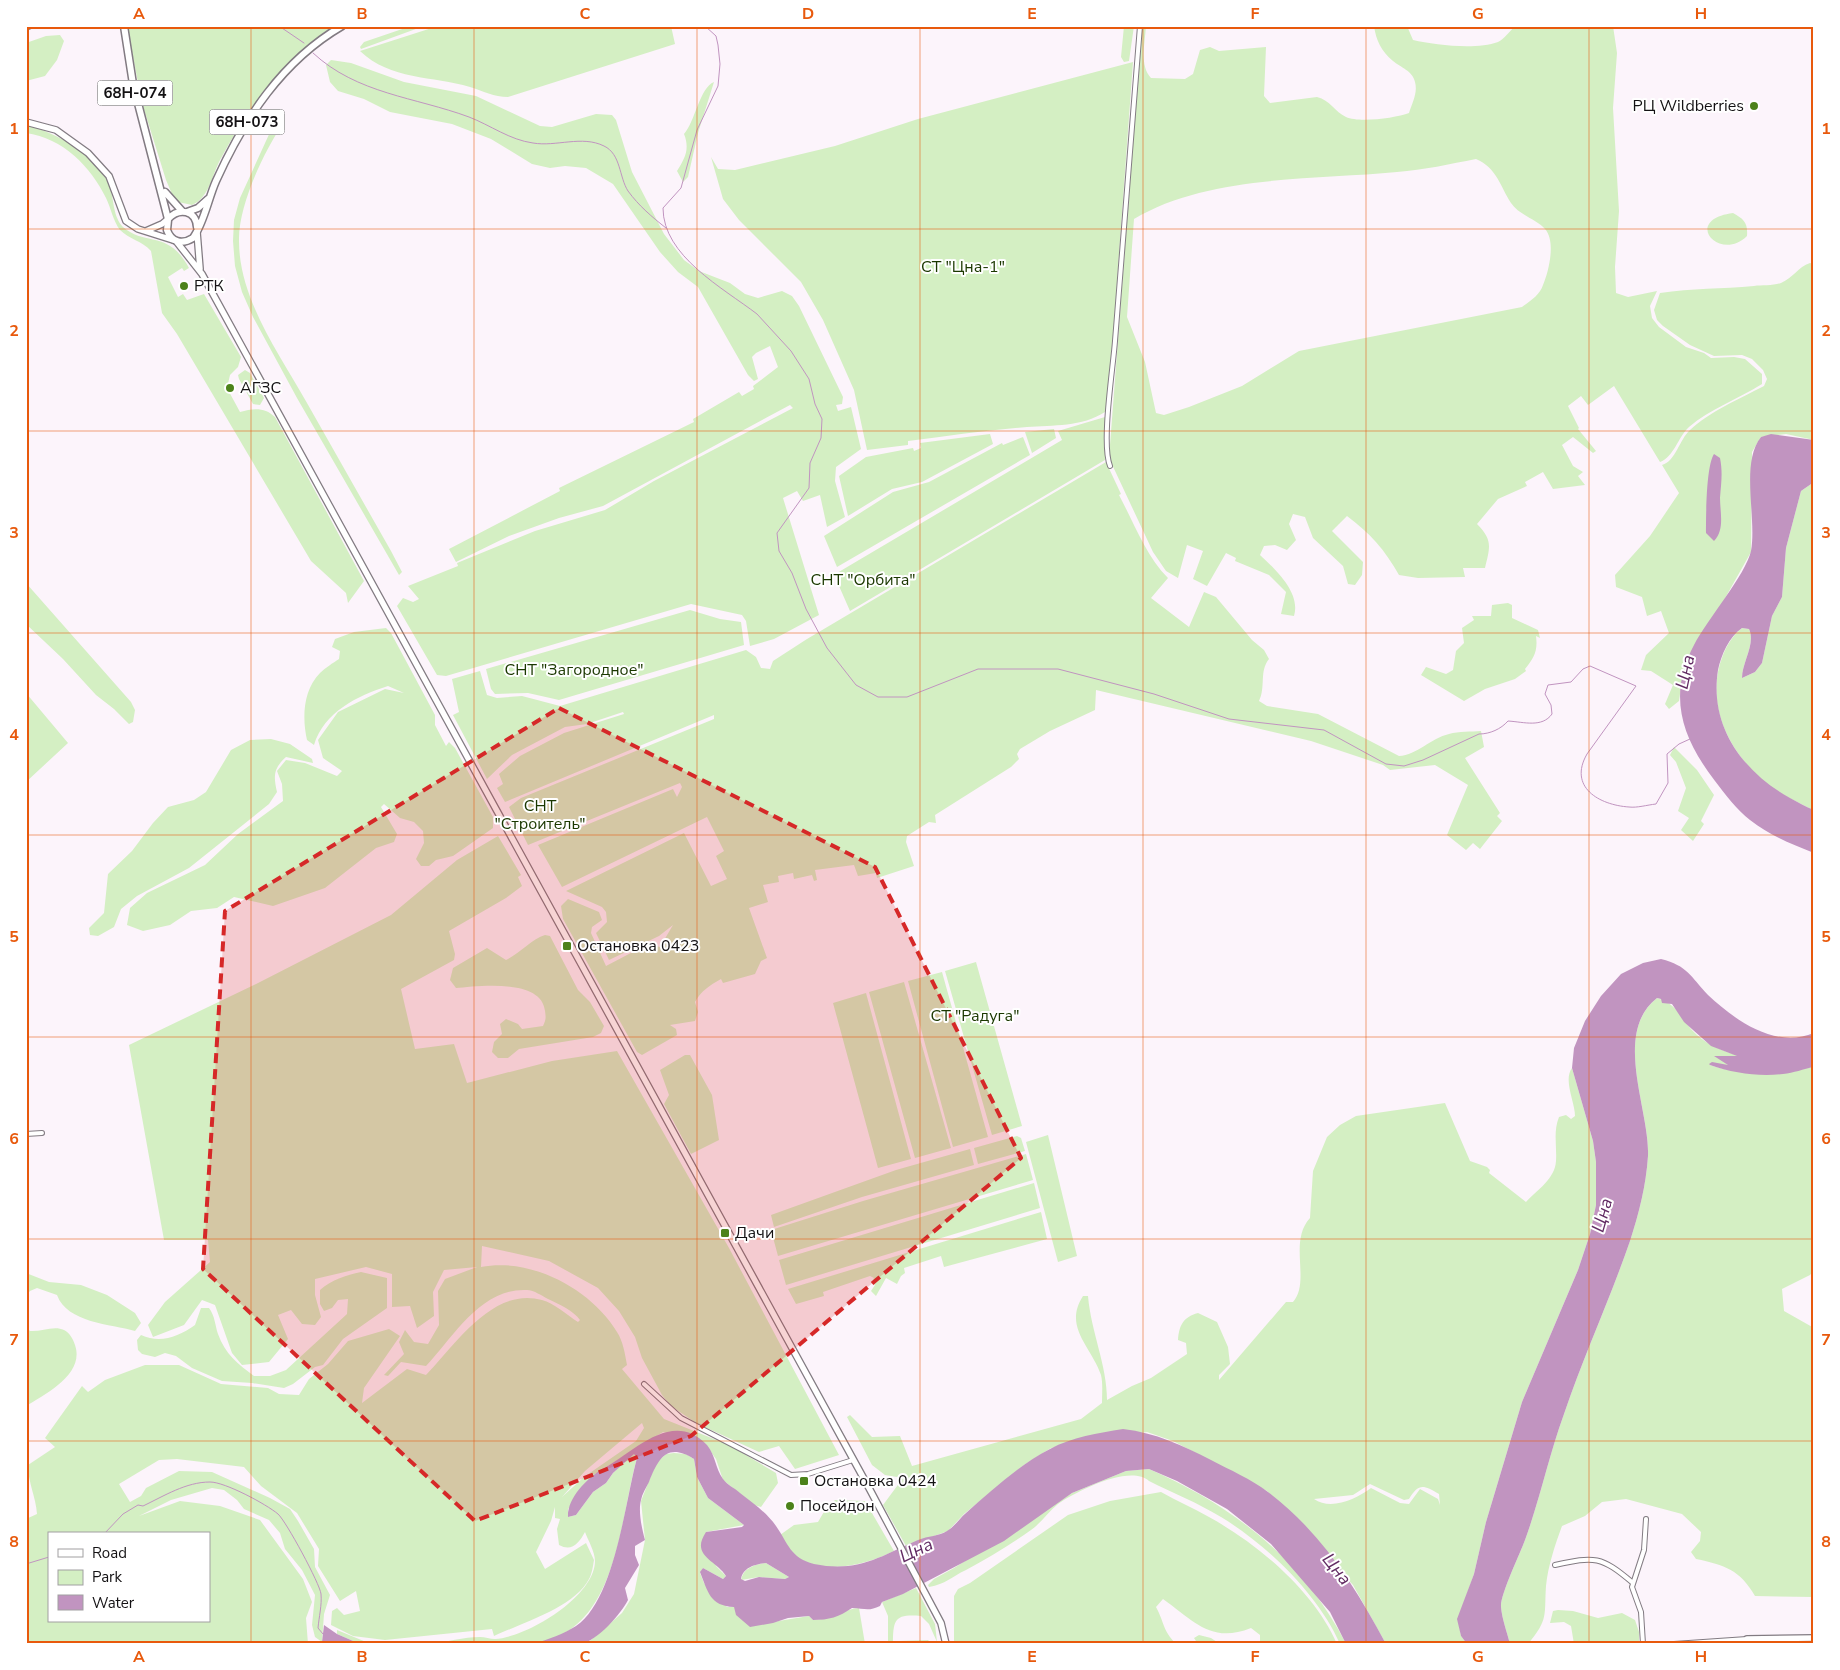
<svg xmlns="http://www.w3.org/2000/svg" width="1840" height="1670" font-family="'Nunito Sans',sans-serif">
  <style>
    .green { fill: #d4efc3; fill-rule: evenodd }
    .water { fill: #c194c0; fill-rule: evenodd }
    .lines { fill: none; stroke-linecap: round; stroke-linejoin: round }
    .stream { stroke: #c194c0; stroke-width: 1 }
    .street-casing { stroke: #827b82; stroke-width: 6 }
    .secondary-casing { stroke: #827b82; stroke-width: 8 }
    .primary-casing { stroke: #827b82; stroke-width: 9 }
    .street { stroke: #fff; stroke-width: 4 }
    .secondary { stroke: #fff; stroke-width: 5.5 }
    .primary { stroke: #fff; stroke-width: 6 }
    .rail-casing { stroke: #4f4b4e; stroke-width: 3 }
    .rail { stroke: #fff; stroke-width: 1; stroke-dasharray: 4; stroke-linecap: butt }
    .marked { fill: #d62828; fill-opacity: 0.2; stroke: #d62828; stroke-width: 4; stroke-dasharray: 10 6; stroke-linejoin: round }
    .grid { fill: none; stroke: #e8590c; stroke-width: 1; stroke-opacity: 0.55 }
    .poi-dot { fill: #4c821a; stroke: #fff; stroke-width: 2 }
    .labels { text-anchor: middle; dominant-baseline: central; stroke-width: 4; stroke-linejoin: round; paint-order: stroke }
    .shield { fill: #fff; stroke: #5a595a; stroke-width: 1 }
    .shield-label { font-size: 15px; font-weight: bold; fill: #141214 }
    .poi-label { font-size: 16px; fill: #141214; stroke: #fff; text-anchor: start }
    .park-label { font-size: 16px; fill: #1b3800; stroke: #fff }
    .water-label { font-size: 18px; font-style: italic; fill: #622b63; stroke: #fff }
    .neatline { fill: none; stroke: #e8590c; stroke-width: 2 }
    .grid-label { font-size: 16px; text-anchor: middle; font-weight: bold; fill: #e8590c }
  </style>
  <rect width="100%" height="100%" fill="#fcf4fb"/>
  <path class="green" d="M 127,26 L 333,26 C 282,61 248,107 220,160 C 212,175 209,198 192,205 L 178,202 L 172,194 L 166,180 L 142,103 Z
    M 411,26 L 424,26 L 361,49 L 360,47 L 364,42 Z
    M 438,26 L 671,26 L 675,44 L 508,97 C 494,97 483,91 470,87 C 433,76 390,80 360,51 Z
    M 1124,26 L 1134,26 L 1129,61 L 1124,62 L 1121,57 Z
    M 1142,26 L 1146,26 C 1145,43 1139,65 1151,78 L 1185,79 L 1193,74 L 1200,50 L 1210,47 L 1219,51 L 1266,47 L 1264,96 L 1270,103 L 1317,97 C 1330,100 1335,112 1346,117 C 1359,123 1396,118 1409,113 C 1412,103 1418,93 1415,82 C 1413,71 1400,67 1393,61 C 1381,51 1376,40 1374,26 L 1407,26 L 1413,40 C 1435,45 1476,50 1498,42 C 1504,39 1510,31 1515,26 L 1613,26 L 1617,53 L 1613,108 L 1619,211 L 1615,267 L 1616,293 L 1628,297 L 1657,291 L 1650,306 L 1652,318 L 1659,327 L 1686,347 L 1704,353 L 1711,358 L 1734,357 L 1745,359 L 1762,374 L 1762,384 C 1738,399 1710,409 1689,427 C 1678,437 1674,457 1660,462 L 1614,386 L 1588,405 L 1581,396 L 1568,406 L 1579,428 L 1578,429 L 1596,451 L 1593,453 L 1573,437 L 1562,445 L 1573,466 L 1583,472 L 1578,476 L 1585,485 L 1553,489 L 1543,472 L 1525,482 L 1527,486 L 1498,499 L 1477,524 C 1493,540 1490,547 1485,568 L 1463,568 L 1465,577 L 1418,578 L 1399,575 C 1385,550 1370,533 1347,516 L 1332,531 L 1363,562 L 1362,575 L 1355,585 L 1348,584 L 1343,566 L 1313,538 L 1305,517 L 1293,514 L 1289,524 L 1296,540 L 1287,550 L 1275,545 L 1264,546 L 1260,555 C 1276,570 1301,593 1294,616 L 1281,614 L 1286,592 L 1269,575 L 1235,561 L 1236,558 L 1226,553 L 1207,586 L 1193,579 L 1203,551 L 1187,545 L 1178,578 L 1166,571 L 1153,552 L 1109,458 ZM 1476,159 C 1497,168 1500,186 1511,203 C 1519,215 1536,219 1545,229 C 1556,241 1549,271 1543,285 C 1540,295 1530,301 1522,307 L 1299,351 L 1242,386 L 1189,407 L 1164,415 L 1156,413 L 1145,362 L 1127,317 L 1134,219 C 1207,175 1314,180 1397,172 C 1424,170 1450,164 1476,159 Z
    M 60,35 L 64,41 L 57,60 L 45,76 L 26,81 L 26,43 L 46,36 Z
    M 331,60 L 351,63 L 404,82 L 476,96 L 540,126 L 552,127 L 596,114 L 612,115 L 616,120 L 632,172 L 664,234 L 684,260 L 699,271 L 730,283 L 745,294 L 758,298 L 782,291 L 792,296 L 799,306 L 843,397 L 842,404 L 836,405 L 838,411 L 851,407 L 861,449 L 836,467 L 835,481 L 845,517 L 827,527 L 820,495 L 803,501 L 797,491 L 783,498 L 819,615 L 774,639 L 750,646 L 746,621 L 742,615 L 691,604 L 446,676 L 437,675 L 397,606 L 403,598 L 413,602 L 419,599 L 408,586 L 458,566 L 457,563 L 535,531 L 605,510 L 654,481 L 793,408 L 790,405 L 603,506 L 559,518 L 509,536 L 456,562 L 449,549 L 560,491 L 559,488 L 694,422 L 693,419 L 739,392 L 742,396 L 754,389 L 753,386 L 778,367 L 770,346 L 756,353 L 752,357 L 758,379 L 754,381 L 748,375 L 698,287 L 678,272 L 660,252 L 613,184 L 586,168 L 565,166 L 550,168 L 532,164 L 491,139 L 452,124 L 390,112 L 364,99 L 338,91 L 330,82 L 326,65 Z
    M 1133,62 L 1108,406 L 1105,412 C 1082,427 1053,425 1027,427 C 987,430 948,436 908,441 L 908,445 L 867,450 L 854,390 L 823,320 L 801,282 L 739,220 L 723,199 L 711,157 L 718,169 L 735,170 L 835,146 L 918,119 Z
    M 714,82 L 698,133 L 688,177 L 683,182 L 677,171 C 685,158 690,149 684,134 C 695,122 700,87 714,82 Z
    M 281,118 L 284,122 C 264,151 238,206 239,241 C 239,299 279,353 307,403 C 335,452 363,502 391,551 L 402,572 L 399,575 L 297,398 L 253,317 L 242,292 L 235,266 L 233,241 L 234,220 L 240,198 L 271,130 Z
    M 26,125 C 54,131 102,158 110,187 C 114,200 113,217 123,227 C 146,247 168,229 189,268 L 184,271 L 182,268 L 168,277 L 178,297 L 183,294 L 187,300 L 204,294 L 241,357 L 238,367 L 230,375 L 227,388 L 240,412 C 253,408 265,407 275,417 L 364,581 L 348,603 L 346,593 L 311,561 L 177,334 L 162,313 L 151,251 C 142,241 129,239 120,230 C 113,221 111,208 106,198 C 91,167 63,138 26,133 Z
    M 1733,213 C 1744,219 1748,223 1747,236 C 1720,263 1681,220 1733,213 Z
    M 1810,263 L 1814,264 L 1814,440 L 1786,434 L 1761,437 L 1752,452 L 1751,552 L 1683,673 L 1679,701 L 1669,709 L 1665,704 L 1673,685 L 1651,671 L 1641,670 L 1646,655 L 1669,633 L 1661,611 L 1647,616 L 1642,597 L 1616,587 L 1615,575 L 1650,536 L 1679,493 L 1662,465 C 1676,461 1679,440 1690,430 C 1709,412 1741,398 1764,386 L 1767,379 L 1763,370 L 1752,359 L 1742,355 L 1714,356 L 1690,345 L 1663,326 L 1657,320 L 1654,310 L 1660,293 C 1692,288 1722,289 1754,286 C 1762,285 1773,286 1781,283 C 1793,278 1798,267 1810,263 Z
    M 245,370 L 250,373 L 264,398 L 260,405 L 253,404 L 239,379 L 238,375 Z
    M 1105,417 L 1107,419 L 1105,460 L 850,611 L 839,586 L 837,573 L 1062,440 L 1058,431 Z
    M 1054,429 L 1056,438 L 1032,453 L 1025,432 Z
    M 990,434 L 993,444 L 922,482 L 892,489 L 848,516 L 839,476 L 866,457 L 913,448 L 914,451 L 921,448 L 920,443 Z
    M 1023,437 L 1030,455 L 837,567 L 824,536 L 893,492 L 929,482 L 1002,443 L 1003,445 Z
    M 1106,462 L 1121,494 L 1119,495 C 1134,523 1146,556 1168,578 L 1151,598 L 1189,627 L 1204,592 L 1216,597 L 1252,640 L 1264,650 L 1269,659 C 1259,671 1266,687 1259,701 L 1267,706 L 1318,714 L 1399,756 C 1417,755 1431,738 1449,734 C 1459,731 1471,732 1481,731 L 1484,747 L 1465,758 L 1500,813 L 1497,816 L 1502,821 L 1480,849 L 1473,843 L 1466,850 L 1447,835 L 1468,785 L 1435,765 L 1390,770 L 1383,765 L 1311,741 L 1096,690 L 1095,710 L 1050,731 L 1020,749 L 1017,754 L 1019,759 L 1011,767 L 935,815 L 936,823 L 929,822 L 907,836 L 906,842 L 914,866 L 877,878 L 876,873 L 858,876 L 854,865 L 815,870 L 817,880 L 814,881 L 812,875 L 794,879 L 793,873 L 778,876 L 779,882 L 763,885 L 768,902 L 749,908 L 767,958 L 761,961 L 755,974 L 723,983 L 721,979 C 709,986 702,990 695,1002 L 698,1012 L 695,1021 L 670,1025 L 676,1029 L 677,1035 L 642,1055 L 637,1052 L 563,919 L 561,906 L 568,899 L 599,912 L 602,920 L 592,927 L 591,933 L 606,966 L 648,944 L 660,947 L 673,925 L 659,936 L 609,960 L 596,933 L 607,922 L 606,912 L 602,907 L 566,891 L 684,833 L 711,886 L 727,879 L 716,856 L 724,851 L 707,817 L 562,887 L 538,845 L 673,789 L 677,797 L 682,787 L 680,783 L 528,845 L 509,807 L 521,798 L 714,719 L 714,715 L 505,802 L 497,788 L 503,784 L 499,774 L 520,756 L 564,733 L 624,714 L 623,712 L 587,724 L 565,727 L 512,755 L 487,779 L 453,715 L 459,712 L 452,679 L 480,671 L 487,695 L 497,698 L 522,696 L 560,706 L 746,650 L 756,657 L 761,668 L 770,669 L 773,661 L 807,639 Z
    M 1814,482 L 1814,810 L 1813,810 C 1797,801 1777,794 1763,781 C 1728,750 1704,702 1723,655 C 1727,645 1733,635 1742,628 L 1749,629 C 1756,644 1742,662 1742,678 L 1755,672 L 1762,663 L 1772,616 L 1782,597 L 1786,548 L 1801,491 Z
    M 26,583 L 131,702 L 135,710 L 133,722 L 129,724 L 114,709 L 96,695 L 63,659 L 26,624 Z
    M 1508,603 L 1512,605 L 1512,618 L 1538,630 L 1540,638 L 1536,636 C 1538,651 1534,658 1525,669 L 1526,671 L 1515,679 L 1485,689 L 1464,701 L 1421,675 L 1426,667 L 1446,674 L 1453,670 L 1456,651 L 1464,643 L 1462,628 L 1474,620 L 1472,616 L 1491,616 L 1492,605 Z
    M 690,610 L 720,619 L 741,622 L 744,645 L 559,700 L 528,693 L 495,694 L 491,689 L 486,669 Z
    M 386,628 L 391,633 L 435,715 L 435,725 L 446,746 L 449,742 L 455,748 L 493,817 L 493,828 L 453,856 L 436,860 L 429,866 L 421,866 L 416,859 L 424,843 L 423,831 L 414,822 L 400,818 L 384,804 L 381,807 L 397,834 L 394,842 L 376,848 L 325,888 L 273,906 L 234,897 L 217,908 L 191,911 L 170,925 L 143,931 L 127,925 L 130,908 L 147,893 L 205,865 L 238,834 L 283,801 L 282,784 L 277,771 L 286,760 L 305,763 L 337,776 L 342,771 L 323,758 L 318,740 L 338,712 L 385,689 L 404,693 L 388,686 C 357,696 324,712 314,745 L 307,740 C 302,718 303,690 320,673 C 325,668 333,663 339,659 L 340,651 L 332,647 L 335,639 L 354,632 Z
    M 26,693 L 68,743 L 26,782 Z
    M 271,739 L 290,744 L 312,759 L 313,763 L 286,757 C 274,768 273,775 277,792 L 269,804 L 189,868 L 137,896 L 121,909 L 114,927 L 98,936 L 90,935 L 89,928 L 104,913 L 108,874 L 132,851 L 153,823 L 168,807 L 194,800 L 206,792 L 231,750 L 250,740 Z
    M 1674,747 L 1697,770 L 1714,795 L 1701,821 L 1704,824 L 1693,841 L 1681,830 L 1689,818 L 1678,811 L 1686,788 L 1676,762 L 1670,755 Z
    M 498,836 L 521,875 L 518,877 L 522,886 L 506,898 L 449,931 L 455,954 L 454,960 L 401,989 L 415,1049 L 454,1044 L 467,1083 L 552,1061 L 617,1051 L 729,1248 L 839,1455 L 795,1469 L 779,1446 L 759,1452 L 696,1423 L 671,1406 L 662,1395 L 642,1358 L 635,1337 L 619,1311 L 598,1288 L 549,1261 L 482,1246 L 481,1267 C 531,1257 591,1289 617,1332 C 623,1341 625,1354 627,1365 L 622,1369 L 664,1419 L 729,1445 L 776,1473 L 778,1483 L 761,1507 L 754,1505 L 723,1480 L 716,1459 L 706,1445 L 663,1432 L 598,1472 L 568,1509 L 568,1517 L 576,1515 L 593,1492 L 606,1483 L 613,1473 L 634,1453 L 637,1458 C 619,1522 618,1632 533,1644 C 523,1645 513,1644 503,1644 C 479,1644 455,1644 430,1644 C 446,1642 464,1637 480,1637 C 485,1637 490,1639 495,1639 C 528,1637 595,1596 595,1561 C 595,1552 588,1540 585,1532 C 579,1543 572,1552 559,1545 L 557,1529 L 560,1519 L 555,1518 L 555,1507 L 551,1521 L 536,1552 L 545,1569 L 586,1543 L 594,1560 C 593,1566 592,1574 589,1579 C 575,1607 522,1623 494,1636 L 492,1629 L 385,1640 L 353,1636 L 331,1625 L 332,1611 L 337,1608 L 344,1615 L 360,1611 L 356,1591 L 340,1601 L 318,1566 L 319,1549 L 297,1513 L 261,1486 L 244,1467 L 177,1459 L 159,1460 L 119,1484 L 130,1502 L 141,1496 L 146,1488 L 179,1471 L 212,1472 L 270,1498 L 290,1509 L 298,1521 L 314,1549 L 315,1567 L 330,1595 L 324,1614 L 322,1642 L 315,1637 L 312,1625 L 315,1595 L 302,1570 L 285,1549 L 280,1533 L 269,1520 L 244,1509 L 237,1500 L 224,1490 L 212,1488 L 171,1500 L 139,1516 L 180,1501 L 220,1506 L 260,1520 L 303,1579 L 312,1602 L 306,1618 L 308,1644 L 26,1644 L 26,1519 L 37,1514 C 36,1497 28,1483 28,1465 L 55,1447 L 45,1438 L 82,1386 L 88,1392 L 105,1380 L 145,1365 L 179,1365 L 221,1384 L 268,1388 L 279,1394 L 299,1395 L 309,1379 L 328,1364 L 348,1341 L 389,1329 L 400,1336 L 364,1388 L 362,1403 L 407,1369 L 426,1375 C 455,1345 493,1286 542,1300 C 554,1303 567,1315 578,1322 L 580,1320 C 574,1311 559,1304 548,1299 C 542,1296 534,1290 527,1290 C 480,1288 453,1338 426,1366 L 401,1362 L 388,1376 L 384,1375 L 404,1354 L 399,1342 L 405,1330 L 414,1342 L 428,1344 L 439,1325 L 438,1291 L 445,1279 L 477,1267 L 444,1270 L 433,1292 L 434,1316 L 417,1328 L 410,1306 L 392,1307 L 392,1274 L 366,1267 L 315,1279 L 315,1295 L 321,1317 L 315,1325 L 302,1324 L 291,1310 L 278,1315 L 288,1339 L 269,1362 L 242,1365 L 232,1353 L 215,1305 L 202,1300 L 184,1325 L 153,1337 L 148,1325 L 165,1302 L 210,1262 L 208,1240 L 164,1240 L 129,1045 L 260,982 L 391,915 L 457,860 ZM 642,1423 L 644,1428 L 636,1441 L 584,1477 L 562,1497 L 585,1471 ZM 49,1534 L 209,1534 L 209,1621 L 49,1621 Z
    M 545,935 L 550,936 L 578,990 L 590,1002 L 604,1026 L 601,1033 L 593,1037 L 519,1049 L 508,1058 L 498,1058 L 492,1052 L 494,1042 L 502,1034 L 500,1024 L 506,1019 L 518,1024 L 522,1029 L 543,1026 C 546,1020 546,1018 545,1011 C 542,978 478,986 456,988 L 450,980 L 453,968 L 487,948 L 506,960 C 520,953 532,939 545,935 Z
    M 976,962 L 1022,1126 L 992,1135 L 945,971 Z
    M 942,972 L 988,1137 L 953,1147 L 908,981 Z
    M 904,982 L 951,1148 L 915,1158 L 869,992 Z
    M 866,993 L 911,1159 L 878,1168 L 833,1003 Z
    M 1657,998 C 1679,1004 1681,1021 1697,1035 C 1709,1046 1724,1051 1739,1056 L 1716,1056 L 1730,1066 L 1710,1065 C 1745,1077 1778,1072 1814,1067 L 1814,1270 L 1810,1275 L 1782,1289 L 1784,1311 L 1814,1328 L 1814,1597 L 1755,1596 C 1740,1570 1725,1565 1696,1559 L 1691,1552 L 1700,1541 L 1701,1532 L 1682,1514 L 1626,1499 L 1602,1502 L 1585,1516 L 1562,1526 C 1555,1545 1548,1566 1546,1586 C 1544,1615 1549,1619 1528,1644 L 1510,1644 C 1507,1632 1502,1619 1501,1607 C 1500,1595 1520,1554 1525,1540 C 1540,1499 1549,1455 1564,1414 C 1584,1355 1610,1299 1630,1241 C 1639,1213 1646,1186 1648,1156 C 1650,1109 1612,1034 1657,998 Z
    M 685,1055 L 690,1055 L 712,1095 L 719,1140 L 691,1154 L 664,1104 L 669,1095 L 660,1070 Z
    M 1572,1068 L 1593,1141 L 1596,1162 L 1596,1205 L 1590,1234 L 1578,1270 L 1522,1402 L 1486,1522 L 1474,1574 L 1458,1619 L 1461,1636 L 1467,1644 L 1386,1644 L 1353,1585 L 1267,1491 L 1173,1441 L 1147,1432 L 1051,1448 L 1024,1465 L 964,1514 L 948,1531 L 906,1546 L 883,1505 L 903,1478 L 885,1475 L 872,1465 L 847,1417 L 850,1415 L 872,1437 L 900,1436 L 912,1466 L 1081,1419 L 1102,1403 C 1102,1394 1103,1383 1101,1375 C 1091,1346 1063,1327 1083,1296 L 1088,1296 C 1091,1332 1107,1365 1107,1400 L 1132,1386 L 1151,1378 L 1187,1354 L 1186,1343 L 1178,1340 C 1179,1326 1183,1317 1198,1313 L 1217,1322 L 1228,1347 L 1230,1364 L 1219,1375 L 1219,1380 L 1286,1302 L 1293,1302 C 1311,1281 1288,1242 1310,1218 L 1313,1171 L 1327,1137 L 1340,1125 L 1356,1116 L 1445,1103 L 1470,1161 L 1487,1167 L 1490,1170 L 1489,1173 L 1526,1202 C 1537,1190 1555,1179 1556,1161 C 1557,1146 1553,1132 1559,1117 L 1566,1115 L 1571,1119 L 1575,1116 C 1575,1102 1563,1080 1572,1068 ZM 1370,1484 L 1404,1500 L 1409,1499 C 1419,1483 1423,1485 1439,1494 L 1440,1505 L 1438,1499 L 1420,1489 L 1409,1504 L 1400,1503 L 1371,1488 C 1356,1499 1331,1511 1314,1499 L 1353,1495 Z
    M 1048,1135 L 1077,1256 L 1058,1262 L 1026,1142 Z
    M 1017,1136 L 1021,1138 L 1025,1151 L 978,1164 L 974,1148 Z
    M 970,1149 L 974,1165 L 862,1197 L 774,1227 L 771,1215 L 896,1170 Z
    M 1026,1154 L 1033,1180 L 778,1256 L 771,1230 L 863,1201 Z
    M 1034,1183 L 1040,1208 L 786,1285 L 779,1260 Z
    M 1041,1212 L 1047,1239 L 944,1267 L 941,1256 L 904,1268 L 905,1273 L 901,1276 L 897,1284 L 886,1278 L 876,1296 L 871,1291 L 875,1285 L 872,1282 L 874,1278 L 870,1276 L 823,1292 L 824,1296 L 796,1304 L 788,1289 Z
    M 361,1272 L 387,1278 L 387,1308 L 343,1339 L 323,1365 L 315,1367 L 293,1384 L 284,1388 L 252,1383 L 222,1381 L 192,1368 L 176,1356 L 165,1353 L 155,1357 L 142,1354 L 138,1350 L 137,1340 L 141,1335 C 160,1344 178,1337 195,1325 L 201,1308 L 209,1308 C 215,1316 215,1325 218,1334 C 225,1354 238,1364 254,1376 L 270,1376 L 286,1370 L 347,1314 L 348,1299 L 338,1300 L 332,1308 L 324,1311 L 320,1304 L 320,1290 C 331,1280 346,1275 361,1272 Z
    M 26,1273 L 49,1282 L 81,1285 L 107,1295 L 135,1313 L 141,1323 L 135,1331 C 111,1324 67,1323 57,1295 L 37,1288 L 30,1291 L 26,1296 Z
    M 26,1327 L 30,1331 C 41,1332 54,1325 64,1330 C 70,1333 73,1339 75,1345 C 85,1374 46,1394 26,1406 Z
    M 674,1453 L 686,1454 L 694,1459 L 697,1477 L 708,1498 L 744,1525 L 706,1532 L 716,1566 L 726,1576 L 723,1579 L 703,1568 L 700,1573 L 704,1583 L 727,1607 L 734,1607 L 755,1625 L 809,1616 L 813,1620 C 830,1620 846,1608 859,1608 L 865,1644 L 582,1644 L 591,1640 L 622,1613 L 634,1594 L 645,1540 L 641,1501 L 656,1463 L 666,1454 Z
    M 1149,1469 C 1234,1506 1304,1561 1346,1644 L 1340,1644 C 1318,1594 1267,1545 1221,1517 C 1198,1503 1173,1493 1149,1481 C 1130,1464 1077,1491 1058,1504 C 1048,1512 1041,1523 1031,1530 C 1010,1545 988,1558 966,1570 C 951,1577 946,1584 929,1587 L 928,1585 L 934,1579 L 954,1568 L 1072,1493 L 1126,1471 Z
    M 1161,1492 C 1177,1501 1193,1508 1209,1517 C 1258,1544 1314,1591 1337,1644 L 1260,1644 L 1260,1635 L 1251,1628 C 1211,1644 1194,1621 1163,1599 L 1156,1607 C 1165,1624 1162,1629 1176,1644 L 954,1644 L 954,1596 L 958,1589 L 970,1583 L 1068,1515 L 1110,1501 Z
    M 835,1500 L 865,1501 L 894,1551 C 866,1565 821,1577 793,1554 C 788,1549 784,1541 780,1535 L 794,1525 L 818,1522 L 825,1510 Z
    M 766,1563 L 789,1577 L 785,1579 L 759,1577 L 741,1580 C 743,1568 755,1564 766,1563 Z
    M 916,1588 L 935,1624 L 937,1642 L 929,1624 L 921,1616 C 895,1614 893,1619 893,1644 L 876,1644 L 888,1643 L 888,1616 L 882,1602 Z
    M 1558,1610 L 1573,1611 L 1598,1618 L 1622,1613 L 1635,1620 L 1639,1632 L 1639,1644 L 1574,1644 L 1571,1626 L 1564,1622 L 1550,1623 L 1553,1611 Z
    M 337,1630 L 371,1644 L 360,1644 L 337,1634 Z
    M 1199,1635 L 1211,1638 L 1220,1644 L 1198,1644 L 1194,1638 Z
    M 928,1640 L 932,1644 L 895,1644 L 899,1641 Z"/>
  <path class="water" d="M 1771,434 L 1814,440 L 1814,482 L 1801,491 L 1786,548 L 1782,597 L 1772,616 L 1762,663 L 1755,672 L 1742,678 C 1742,662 1756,644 1749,629 L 1742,628 C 1729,637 1721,655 1718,670 C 1709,726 1743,772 1790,798 C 1798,802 1806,807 1814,810 L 1814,853 C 1791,844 1769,835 1750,820 C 1737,810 1725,794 1715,781 C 1682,738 1667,696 1694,645 C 1707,620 1746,574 1751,551 C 1757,518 1740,463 1761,437 Z
    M 1714,454 L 1720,458 C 1723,473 1721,484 1720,498 C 1720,512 1725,530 1714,541 L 1706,533 C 1706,517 1706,466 1714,454 Z
    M 1661,959 C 1688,966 1690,976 1708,995 C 1736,1021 1775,1049 1814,1033 L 1814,1067 C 1803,1069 1794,1073 1783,1074 C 1759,1077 1733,1073 1710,1065 L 1709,1064 L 1712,1062 L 1728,1065 L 1714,1056 L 1737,1056 L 1711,1046 L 1684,1022 L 1672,1004 L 1662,1003 L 1661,999 L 1657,998 C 1612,1033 1650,1110 1648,1156 C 1646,1186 1639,1213 1630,1241 C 1610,1299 1584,1355 1564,1414 C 1549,1455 1540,1499 1525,1540 C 1520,1554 1500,1595 1501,1607 C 1502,1619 1507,1632 1510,1644 L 1467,1644 L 1461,1636 L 1457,1619 L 1474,1574 L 1486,1522 L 1522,1402 L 1578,1270 L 1590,1234 L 1596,1205 L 1596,1162 L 1593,1141 L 1572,1068 L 1574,1048 L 1585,1021 L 1601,996 L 1621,974 L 1643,963 Z
    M 1123,1429 C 1156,1433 1182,1445 1211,1460 C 1230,1470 1251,1479 1268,1492 C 1321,1532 1355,1586 1386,1644 L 1346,1644 L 1330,1612 L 1271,1544 L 1227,1509 L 1177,1481 L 1149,1469 L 1126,1471 L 1072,1493 L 1004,1541 L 903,1594 L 882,1602 L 880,1606 C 868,1612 864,1608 852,1608 C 839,1617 829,1620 813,1620 L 809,1616 L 788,1618 L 773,1623 L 750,1627 L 736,1615 L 734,1607 C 710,1606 708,1592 700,1572 L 703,1568 L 723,1579 L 726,1576 C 716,1560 690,1556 706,1532 L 742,1527 L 744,1525 L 708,1498 L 697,1477 L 694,1459 C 667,1442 658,1459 649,1482 C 646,1488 642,1494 641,1500 C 638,1512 642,1529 645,1540 L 635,1546 L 635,1555 L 639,1565 L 625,1588 L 628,1600 C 621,1614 597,1641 581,1644 C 566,1646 549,1644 534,1644 C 548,1639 564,1634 576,1626 C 615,1600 625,1501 637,1458 L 634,1454 L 613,1473 L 606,1483 L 593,1492 L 576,1515 L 568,1517 C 567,1499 586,1479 601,1470 C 633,1453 672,1408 707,1445 C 716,1456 715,1468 723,1479 C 727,1485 735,1488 740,1493 C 753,1503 767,1513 776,1526 C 788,1543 790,1558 814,1564 C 858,1573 881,1556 918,1540 C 928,1536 939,1536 947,1531 C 954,1527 960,1518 966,1513 C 992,1490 1019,1465 1050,1449 C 1072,1437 1098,1433 1123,1429 ZM 766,1563 L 789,1577 L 785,1579 L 759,1577 L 745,1581 L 741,1579 C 743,1567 756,1564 766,1563 Z
    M 324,1625 L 337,1634 L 360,1644 L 324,1644 L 322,1642 Z"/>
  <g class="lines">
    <path class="stream" d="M 279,26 L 304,43
      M 705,26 L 716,36 L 718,45 L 720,64 L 718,86 L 697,130 L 681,188 L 663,208 C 663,256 723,288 757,314 L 791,351 L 809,379 L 815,404 L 822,419 L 821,438 L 810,463 L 809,488 L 777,533 L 779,551 L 792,573 L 806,609 L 827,648 L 856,685 L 878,697 L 907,697 L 978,669 L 1058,669 L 1154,694 L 1229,719 L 1324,730 L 1386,764 L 1404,766 L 1423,760 L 1479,734 C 1490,734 1501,729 1508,721 C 1524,722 1542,728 1552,714 L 1551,705 L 1545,694 L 1548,685 L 1571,682 L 1583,669 L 1590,666 L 1636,686 L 1587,754 C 1568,787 1599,805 1629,807 C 1637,808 1647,805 1656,804 L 1668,783 L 1667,754 L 1679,744 L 1690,739
      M 313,53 C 357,94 415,97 469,117 C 490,125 510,140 533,143 C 556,147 582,135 604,146 C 621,154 619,177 628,191 C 639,206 652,217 666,228
      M 104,1534 L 123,1514 L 138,1505 L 143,1506 C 164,1496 186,1482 210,1482 C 225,1482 266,1504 278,1514 C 286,1521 320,1584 321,1594 C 322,1605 319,1617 318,1628 L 323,1634
      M 26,1564 L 49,1557"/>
    <defs>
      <path id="street" d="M 1110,466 C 1101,443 1113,369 1115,341 C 1124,236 1132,131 1140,26
        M 26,1134 L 42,1133
        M 644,1384 L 681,1418 L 791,1475 L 808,1474 L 853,1460
        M 1555,1565 C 1595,1556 1601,1556 1633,1583
        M 1643,1644 L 1641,1612 L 1632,1587 L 1644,1550 L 1646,1519
        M 1674,1644 L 1747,1639"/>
      <path id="secondary" d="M 26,122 L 56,130 L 88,153 L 109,176 L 126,221 L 138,229 L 176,241 L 202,274 L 869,1488 L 941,1623 L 946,1644
        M 146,231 L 162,224 L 168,219
        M 197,232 L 200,269
        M 1746,1644 L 1747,1639 L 1814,1638"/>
      <path id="primary" d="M 124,26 L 133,84 L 168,219
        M 165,192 L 182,211
        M 187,212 L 198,208 L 208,199
        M 168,219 C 179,207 196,210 197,227
        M 168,220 L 167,230 C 171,242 182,245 193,238 C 204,223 208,199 216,181 C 244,119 282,61 342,26"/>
    </defs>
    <use href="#street" class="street-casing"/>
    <use href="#secondary" class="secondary-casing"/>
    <use href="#primary" class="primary-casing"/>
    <use href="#street" class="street"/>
    <use href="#secondary" class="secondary"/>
    <use href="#primary" class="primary"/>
    <defs>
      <path id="rail" d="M 26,29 L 36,26"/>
    </defs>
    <use href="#rail" class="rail-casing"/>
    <use href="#rail" class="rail"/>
  </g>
  <path class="marked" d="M 559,708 L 875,867 L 1021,1158 L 691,1436 L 475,1521 L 203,1269 L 225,911 Z"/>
  <path class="grid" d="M 251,26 L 251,1644M 474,26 L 474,1644M 697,26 L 697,1644M 920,26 L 920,1644M 1143,26 L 1143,1644M 1366,26 L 1366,1644M 1589,26 L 1589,1644M 26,229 L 1814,229M 26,431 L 1814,431M 26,633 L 1814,633M 26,835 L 1814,835M 26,1037 L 1814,1037M 26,1239 L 1814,1239M 26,1441 L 1814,1441"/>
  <g class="poi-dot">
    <circle cx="1754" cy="106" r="5"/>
    <circle cx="184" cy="286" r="5"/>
    <circle cx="230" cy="388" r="5"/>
    <rect x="562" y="941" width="10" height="10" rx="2.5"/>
    <rect x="720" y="1228" width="10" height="10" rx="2.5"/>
    <rect x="799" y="1476" width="10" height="10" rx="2.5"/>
    <circle cx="790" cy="1506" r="5"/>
  </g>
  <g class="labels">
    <g class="shield">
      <rect x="97.5" y="80.5" width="75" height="25" rx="4"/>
      <rect x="209.5" y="109.5" width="75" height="25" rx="4"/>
    </g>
    <g class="shield-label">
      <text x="135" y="93">68Н-074</text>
      <text x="247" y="122">68Н-073</text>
    </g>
    <g class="poi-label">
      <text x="1744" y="106" text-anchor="end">РЦ Wildberries</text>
      <text x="194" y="286">РТК</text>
      <text x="240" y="388">АГЗС</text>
      <text x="577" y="946">Остановка 0423</text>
      <text x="735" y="1233">Дачи</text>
      <text x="814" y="1481">Остановка 0424</text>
      <text x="800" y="1506">Посейдон</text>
    </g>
    <g class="park-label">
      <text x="963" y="267">СТ "Цна-1"</text>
      <text x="863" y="580">CНТ "Орбита"</text>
      <text x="574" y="670">СНТ "Загородное"</text>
      <text x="540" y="806">CНТ<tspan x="540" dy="18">"Строитель"</tspan></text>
      <text x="975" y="1016">СТ "Радуга"</text>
    </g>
    <g class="water-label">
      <text transform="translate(1685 672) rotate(-78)">Цна</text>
      <text transform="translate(1602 1215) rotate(-74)">Цна</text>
      <text transform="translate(916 1550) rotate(-25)">Цна</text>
      <text transform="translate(1337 1569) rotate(51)">Цна</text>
    </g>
  </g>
  <rect width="1840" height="1670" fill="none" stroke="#ffffff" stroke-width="55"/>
  <rect x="48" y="1532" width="162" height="90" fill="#ffffff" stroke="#a1a0a1"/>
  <rect x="58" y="1549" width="25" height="8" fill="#ffffff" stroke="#a1a0a1"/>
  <text x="92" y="1558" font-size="15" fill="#141214">Road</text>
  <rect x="58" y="1570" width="25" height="15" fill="#d4efc3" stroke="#a1a0a1"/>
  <text x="92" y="1582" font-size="15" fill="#141214">Park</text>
  <rect x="58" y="1595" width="25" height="15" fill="#c194c0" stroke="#a1a0a1"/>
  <text x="92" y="1608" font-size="15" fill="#141214">Water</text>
  <rect x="28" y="28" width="1784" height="1614" class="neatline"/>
  <g class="grid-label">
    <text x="139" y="19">A</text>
    <text x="362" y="19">B</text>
    <text x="585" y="19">C</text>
    <text x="808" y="19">D</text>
    <text x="1032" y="19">E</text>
    <text x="1255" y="19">F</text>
    <text x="1478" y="19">G</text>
    <text x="1701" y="19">H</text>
    <text x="14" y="134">1</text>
    <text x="1826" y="134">1</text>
    <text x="14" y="336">2</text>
    <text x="1826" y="336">2</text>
    <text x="14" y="538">3</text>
    <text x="1826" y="538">3</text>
    <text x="14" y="740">4</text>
    <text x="1826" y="740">4</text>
    <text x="14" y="942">5</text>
    <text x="1826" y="942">5</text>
    <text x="14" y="1144">6</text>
    <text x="1826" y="1144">6</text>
    <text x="14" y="1345">7</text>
    <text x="1826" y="1345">7</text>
    <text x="14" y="1547">8</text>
    <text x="1826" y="1547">8</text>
    <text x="139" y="1662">A</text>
    <text x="362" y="1662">B</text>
    <text x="585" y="1662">C</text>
    <text x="808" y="1662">D</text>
    <text x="1032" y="1662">E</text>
    <text x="1255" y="1662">F</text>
    <text x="1478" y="1662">G</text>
    <text x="1701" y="1662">H</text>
  </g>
</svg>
